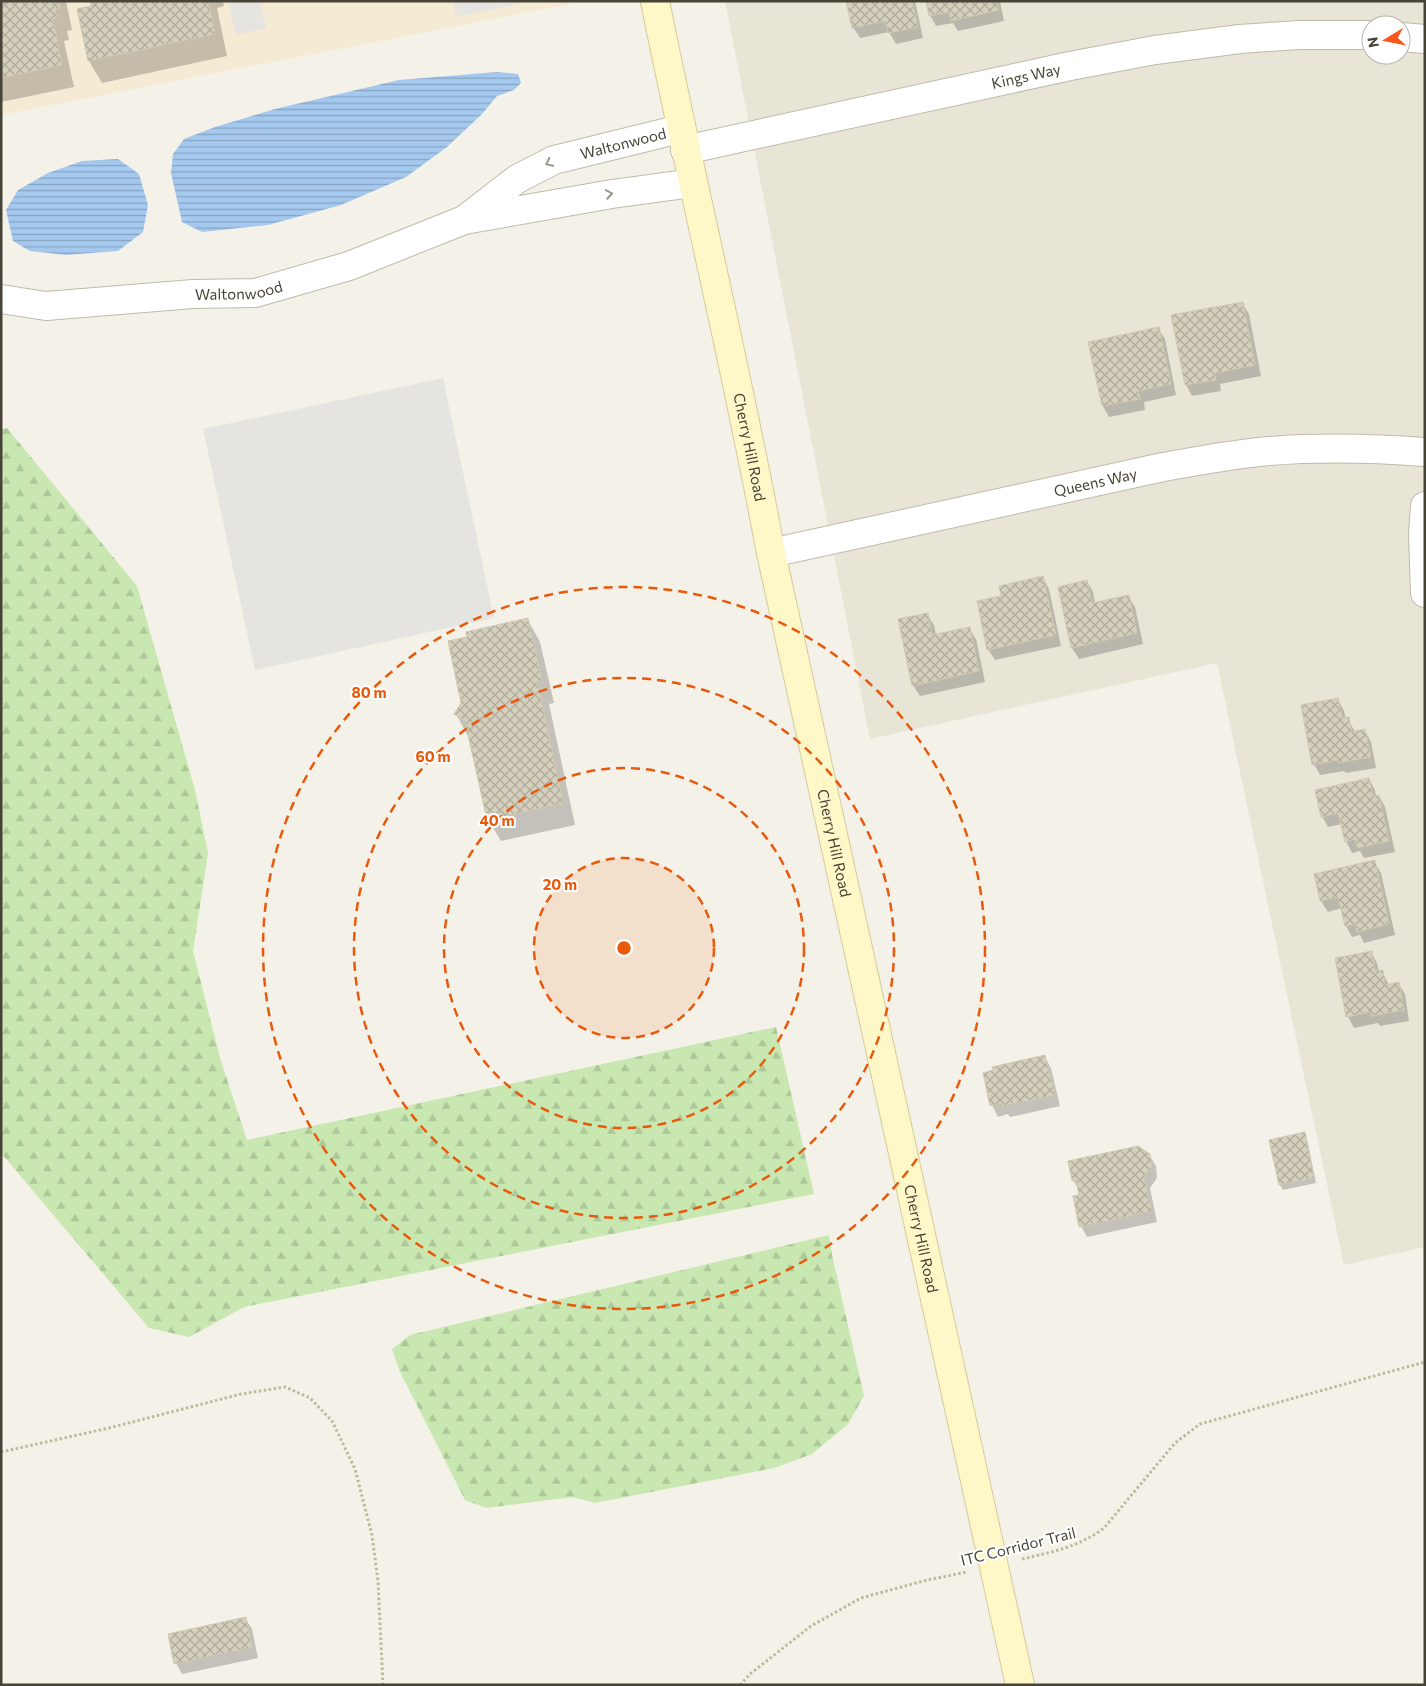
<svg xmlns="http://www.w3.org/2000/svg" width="1426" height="1686" font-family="Commissioner,sans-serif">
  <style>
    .residential { fill: #e8e4d6; fill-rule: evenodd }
    .commercial { fill: #f5ebd4 }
    .forest { fill: url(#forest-firs) }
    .parking { fill: #e5e4e0 }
    .water { fill: url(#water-rules) }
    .shadow { fill: #0003 }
    .building { fill: url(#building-cross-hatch); stroke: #d0c8b1 }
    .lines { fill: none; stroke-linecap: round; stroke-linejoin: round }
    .street-casing { stroke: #bfbbab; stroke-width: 30 }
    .secondary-casing { stroke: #d3ca99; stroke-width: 30 }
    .path { stroke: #c1b89c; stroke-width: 3; stroke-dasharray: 2.5 2.5; stroke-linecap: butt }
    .street { stroke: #fff; stroke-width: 28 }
    .secondary { stroke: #fef7c8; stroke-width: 28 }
    .oneway { stroke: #9a9891 }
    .ring { fill: none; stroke: #e8590c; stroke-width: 2.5; stroke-dasharray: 9 6 }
    .labels { text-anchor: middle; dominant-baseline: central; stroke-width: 4; stroke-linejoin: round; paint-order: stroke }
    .street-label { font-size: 15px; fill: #474337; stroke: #fff }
    .centre { fill: #e8590c; stroke: #fff; stroke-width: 2.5 }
    .ring-label { font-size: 15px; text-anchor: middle; font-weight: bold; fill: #e8590c; stroke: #fff; stroke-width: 4; stroke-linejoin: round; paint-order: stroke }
  </style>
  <defs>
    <pattern id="forest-firs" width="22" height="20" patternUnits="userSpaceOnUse" patternTransform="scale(1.25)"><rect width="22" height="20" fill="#c8e7b1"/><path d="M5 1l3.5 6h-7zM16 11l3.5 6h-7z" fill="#adc799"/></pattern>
    <pattern id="water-rules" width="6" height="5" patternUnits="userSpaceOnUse" patternTransform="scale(1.25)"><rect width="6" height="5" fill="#a5c8ef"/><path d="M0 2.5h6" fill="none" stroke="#88a4c2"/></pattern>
    <pattern id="building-cross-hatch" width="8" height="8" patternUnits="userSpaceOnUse" patternTransform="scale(1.25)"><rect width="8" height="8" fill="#d5cfbd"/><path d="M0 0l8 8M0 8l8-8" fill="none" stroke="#afaa9a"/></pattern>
  </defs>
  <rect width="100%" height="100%" fill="#f4f2e8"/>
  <path class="residential" d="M 725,1 L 1425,1 L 1425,1247 L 1344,1265 L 1217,663 L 870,739 ZM 1371,25 L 1401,25 L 1401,55 L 1371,55 Z"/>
  <path class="commercial" d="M 1,1 L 569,1 L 570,4 L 1,115 Z"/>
  <path class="forest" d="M 7,428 L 137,586 L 195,790 L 208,853 L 193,951 L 220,1058 L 247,1140 L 776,1027 L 814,1194 L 244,1307 L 189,1337 L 149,1328 L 1,1153 L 1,429 Z
    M 829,1235 L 832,1255 L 864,1396 L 848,1424 L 812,1454 L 774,1468 L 595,1503 L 572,1497 L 486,1508 L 465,1500 L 400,1372 L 392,1349 L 410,1335 Z"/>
  <path class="parking" d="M 228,1 L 260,1 L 266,28 L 236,35 Z
    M 453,1 L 518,1 L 519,4 L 456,17 Z
    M 443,378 L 494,618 L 255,670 L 203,429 Z"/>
  <path class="water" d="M 497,72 L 518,74 L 521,83 L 514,90 L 497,96 L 482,114 L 447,147 L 406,177 L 341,205 L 268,225 L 202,232 L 182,222 L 171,173 L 173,154 L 184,139 L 215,127 L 275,109 L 399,80 Z
    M 118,159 L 139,174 L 148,205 L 143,232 L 118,251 L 66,255 L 30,251 L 13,241 L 6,210 L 18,190 L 48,173 L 82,161 Z"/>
  <path class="shadow" d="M 1,1 L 66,1 L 72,30 L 67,31 L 69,40 L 64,41 L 74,87 L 1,102 Z
    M 91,1 L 223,1 L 224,6 L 217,8 L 227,56 L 102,83 L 89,61 L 92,6 Z
    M 848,1 L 915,1 L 923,38 L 896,44 L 889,32 L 860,38 L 853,27 Z
    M 927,1 L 1000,1 L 1004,21 L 958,31 L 953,23 L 936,26 L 930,15 Z
    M 1242,303 L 1249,314 L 1261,376 L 1220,384 L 1221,391 L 1192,396 L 1186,385 L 1173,316 Z
    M 1158,328 L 1165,339 L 1176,395 L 1144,402 L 1145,410 L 1109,417 L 1103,406 L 1090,343 Z
    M 1043,578 L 1049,589 L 1061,646 L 995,660 L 988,649 L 1003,597 Z
    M 1087,581 L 1093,592 L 1095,603 L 1128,596 L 1135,607 L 1143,644 L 1079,659 L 1072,648 Z
    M 927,614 L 934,625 L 936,635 L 969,628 L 976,639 L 985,682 L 920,696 L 913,685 Z
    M 528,620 L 540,642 L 554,703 L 549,704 L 575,825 L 501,841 L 488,819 L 468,736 L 456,714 Z
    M 1338,700 L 1344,711 L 1346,719 L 1348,719 L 1355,732 L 1365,731 L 1371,742 L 1376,768 L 1346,773 L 1344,771 L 1320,775 L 1314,764 Z
    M 1369,779 L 1375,790 L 1376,797 L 1379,796 L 1385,807 L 1395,852 L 1364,858 L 1360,851 L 1352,853 L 1346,841 L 1342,824 L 1328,827 L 1322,816 Z
    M 1374,861 L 1381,873 L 1395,935 L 1364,943 L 1360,935 L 1352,937 L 1346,926 L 1342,908 L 1328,912 L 1321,901 Z
    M 1371,952 L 1377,963 L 1379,972 L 1382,971 L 1389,985 L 1398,983 L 1405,994 L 1409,1021 L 1380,1026 L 1378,1023 L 1354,1028 L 1348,1017 L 1337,959 Z
    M 1045,1057 L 1051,1068 L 1060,1106 L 1010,1117 L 1008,1114 L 998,1117 L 992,1105 Z
    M 1304,1134 L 1307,1139 L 1316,1183 L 1283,1190 L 1280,1185 L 1271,1141 Z
    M 1149,1155 L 1156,1166 L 1157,1178 L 1150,1188 L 1157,1222 L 1087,1237 L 1081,1226 L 1080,1196 L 1079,1190 L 1073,1180 Z
    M 245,1618 L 252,1629 L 258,1658 L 182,1674 L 176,1663 Z"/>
  <path class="building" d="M 1,1 L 58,1 L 60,8 L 55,9 L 57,18 L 53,19 L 62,65 L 1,78 Z
    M 90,1 L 208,1 L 215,34 L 88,61 L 77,9 L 91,6 Z
    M 846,1 L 912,1 L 918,27 L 888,33 L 885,21 L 852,28 Z
    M 926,1 L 997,1 L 999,10 L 951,21 L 949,12 L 929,16 Z
    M 1243,302 L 1255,365 L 1215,373 L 1216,380 L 1185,385 L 1171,315 Z
    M 1159,327 L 1171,384 L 1138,391 L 1140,399 L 1102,406 L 1088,342 Z
    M 1043,576 L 1056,635 L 987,650 L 977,601 L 1001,596 L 999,586 Z
    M 1087,580 L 1092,603 L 1129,595 L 1137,633 L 1071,648 L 1058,587 Z
    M 928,613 L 932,635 L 970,627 L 979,671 L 912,686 L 898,619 Z
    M 528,618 L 542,681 L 537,681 L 563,803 L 487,820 L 465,721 L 454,714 L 461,703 L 448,641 L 467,637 L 466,632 Z
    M 1338,698 L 1342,718 L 1349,717 L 1352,732 L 1365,729 L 1371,757 L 1338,763 L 1338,760 L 1312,765 L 1301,705 Z
    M 1369,778 L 1373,796 L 1379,795 L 1389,841 L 1357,848 L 1355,839 L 1345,842 L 1338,813 L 1321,817 L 1315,790 Z
    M 1375,860 L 1389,924 L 1357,932 L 1355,924 L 1345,926 L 1338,897 L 1320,901 L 1314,874 Z
    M 1372,951 L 1375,971 L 1383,970 L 1385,985 L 1399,982 L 1404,1010 L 1372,1016 L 1371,1012 L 1346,1017 L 1335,958 Z
    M 1045,1055 L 1055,1095 L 1002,1106 L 1001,1103 L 990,1106 L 983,1073 L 993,1070 L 992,1067 Z
    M 1305,1132 L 1314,1178 L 1279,1185 L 1269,1140 Z
    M 1138,1146 L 1150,1154 L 1152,1167 L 1144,1176 L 1152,1211 L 1079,1227 L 1073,1196 L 1079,1195 L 1076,1180 L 1072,1181 L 1068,1161 Z
    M 246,1617 L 252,1647 L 174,1664 L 168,1634 Z"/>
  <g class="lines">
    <defs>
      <g id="street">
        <path d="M 1401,37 L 1425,39"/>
        <path d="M 680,129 L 554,160 L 517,179 L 464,220 L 612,194 L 693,183"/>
        <path id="s1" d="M 685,150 L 1070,66 L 1155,50 L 1240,39 L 1299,35 L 1371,35"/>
        <path id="s2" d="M 1,299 L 46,306 L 193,294 L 255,293 L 349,266 L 464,220"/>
        <path d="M 1425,506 L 1423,534 L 1425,593"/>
        <path id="s3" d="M 771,553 L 1163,467 C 1198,461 1233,454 1269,451 C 1321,447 1372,448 1425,452"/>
      </g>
      <g id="secondary">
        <path id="s4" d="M 655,1 C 692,186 737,369 771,553 L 1020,1685"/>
      </g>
    </defs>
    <use href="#street" class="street-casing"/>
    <use href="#secondary" class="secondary-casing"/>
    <path class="path" d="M 1,1452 L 109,1428 L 241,1394 L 285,1387 L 310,1398 L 332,1421 L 355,1469 L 372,1535 L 378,1581 L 383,1685
      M 1022,1559 C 1052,1552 1079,1547 1104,1528 L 1175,1443 L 1200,1424 L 1425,1362
      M 740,1685 L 750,1674 L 811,1626 L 861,1598 L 927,1580 L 967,1572"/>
    <use href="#street" class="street"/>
    <use href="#secondary" class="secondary"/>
  </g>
  <defs><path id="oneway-chevron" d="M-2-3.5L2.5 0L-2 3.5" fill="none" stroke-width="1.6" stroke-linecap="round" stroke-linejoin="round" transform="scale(1.25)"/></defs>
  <g class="oneway">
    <use href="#oneway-chevron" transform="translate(549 163) rotate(154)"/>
    <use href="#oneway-chevron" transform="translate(609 194) rotate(-10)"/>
  </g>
  <circle cx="624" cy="948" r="90" fill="#e8590c" fill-opacity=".12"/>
  <g class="ring">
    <circle cx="624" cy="948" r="90"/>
    <circle cx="624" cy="948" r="180"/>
    <circle cx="624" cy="948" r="270"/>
    <circle cx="624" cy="948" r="361"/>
  </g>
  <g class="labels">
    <g class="street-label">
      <text stroke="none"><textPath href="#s1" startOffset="349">Kings Way</textPath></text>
      <text transform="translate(623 143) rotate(-14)">Waltonwood</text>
      <text stroke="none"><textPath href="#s2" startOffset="239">Waltonwood</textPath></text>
      <text stroke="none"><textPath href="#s4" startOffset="456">Cherry Hill Road</textPath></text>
      <text stroke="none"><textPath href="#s3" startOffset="332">Queens Way</textPath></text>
      <text stroke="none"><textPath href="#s4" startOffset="861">Cherry Hill Road</textPath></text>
      <text stroke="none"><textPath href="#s4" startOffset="1266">Cherry Hill Road</textPath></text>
      <text transform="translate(1018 1546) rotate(-14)">ITC Corridor Trail</text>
    </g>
  </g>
  <circle cx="624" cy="948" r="8" class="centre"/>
  <g class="ring-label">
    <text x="369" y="698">80 m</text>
    <text x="433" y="762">60 m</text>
    <text x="497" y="826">40 m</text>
    <text x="560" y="890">20 m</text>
  </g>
  <rect width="1426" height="1686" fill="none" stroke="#474337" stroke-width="5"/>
  <g transform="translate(1386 40) rotate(260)"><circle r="24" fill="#ffffff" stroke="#b5b4af"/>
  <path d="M0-4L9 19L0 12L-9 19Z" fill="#f7571c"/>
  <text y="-8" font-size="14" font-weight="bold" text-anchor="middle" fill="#474337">N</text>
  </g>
</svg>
